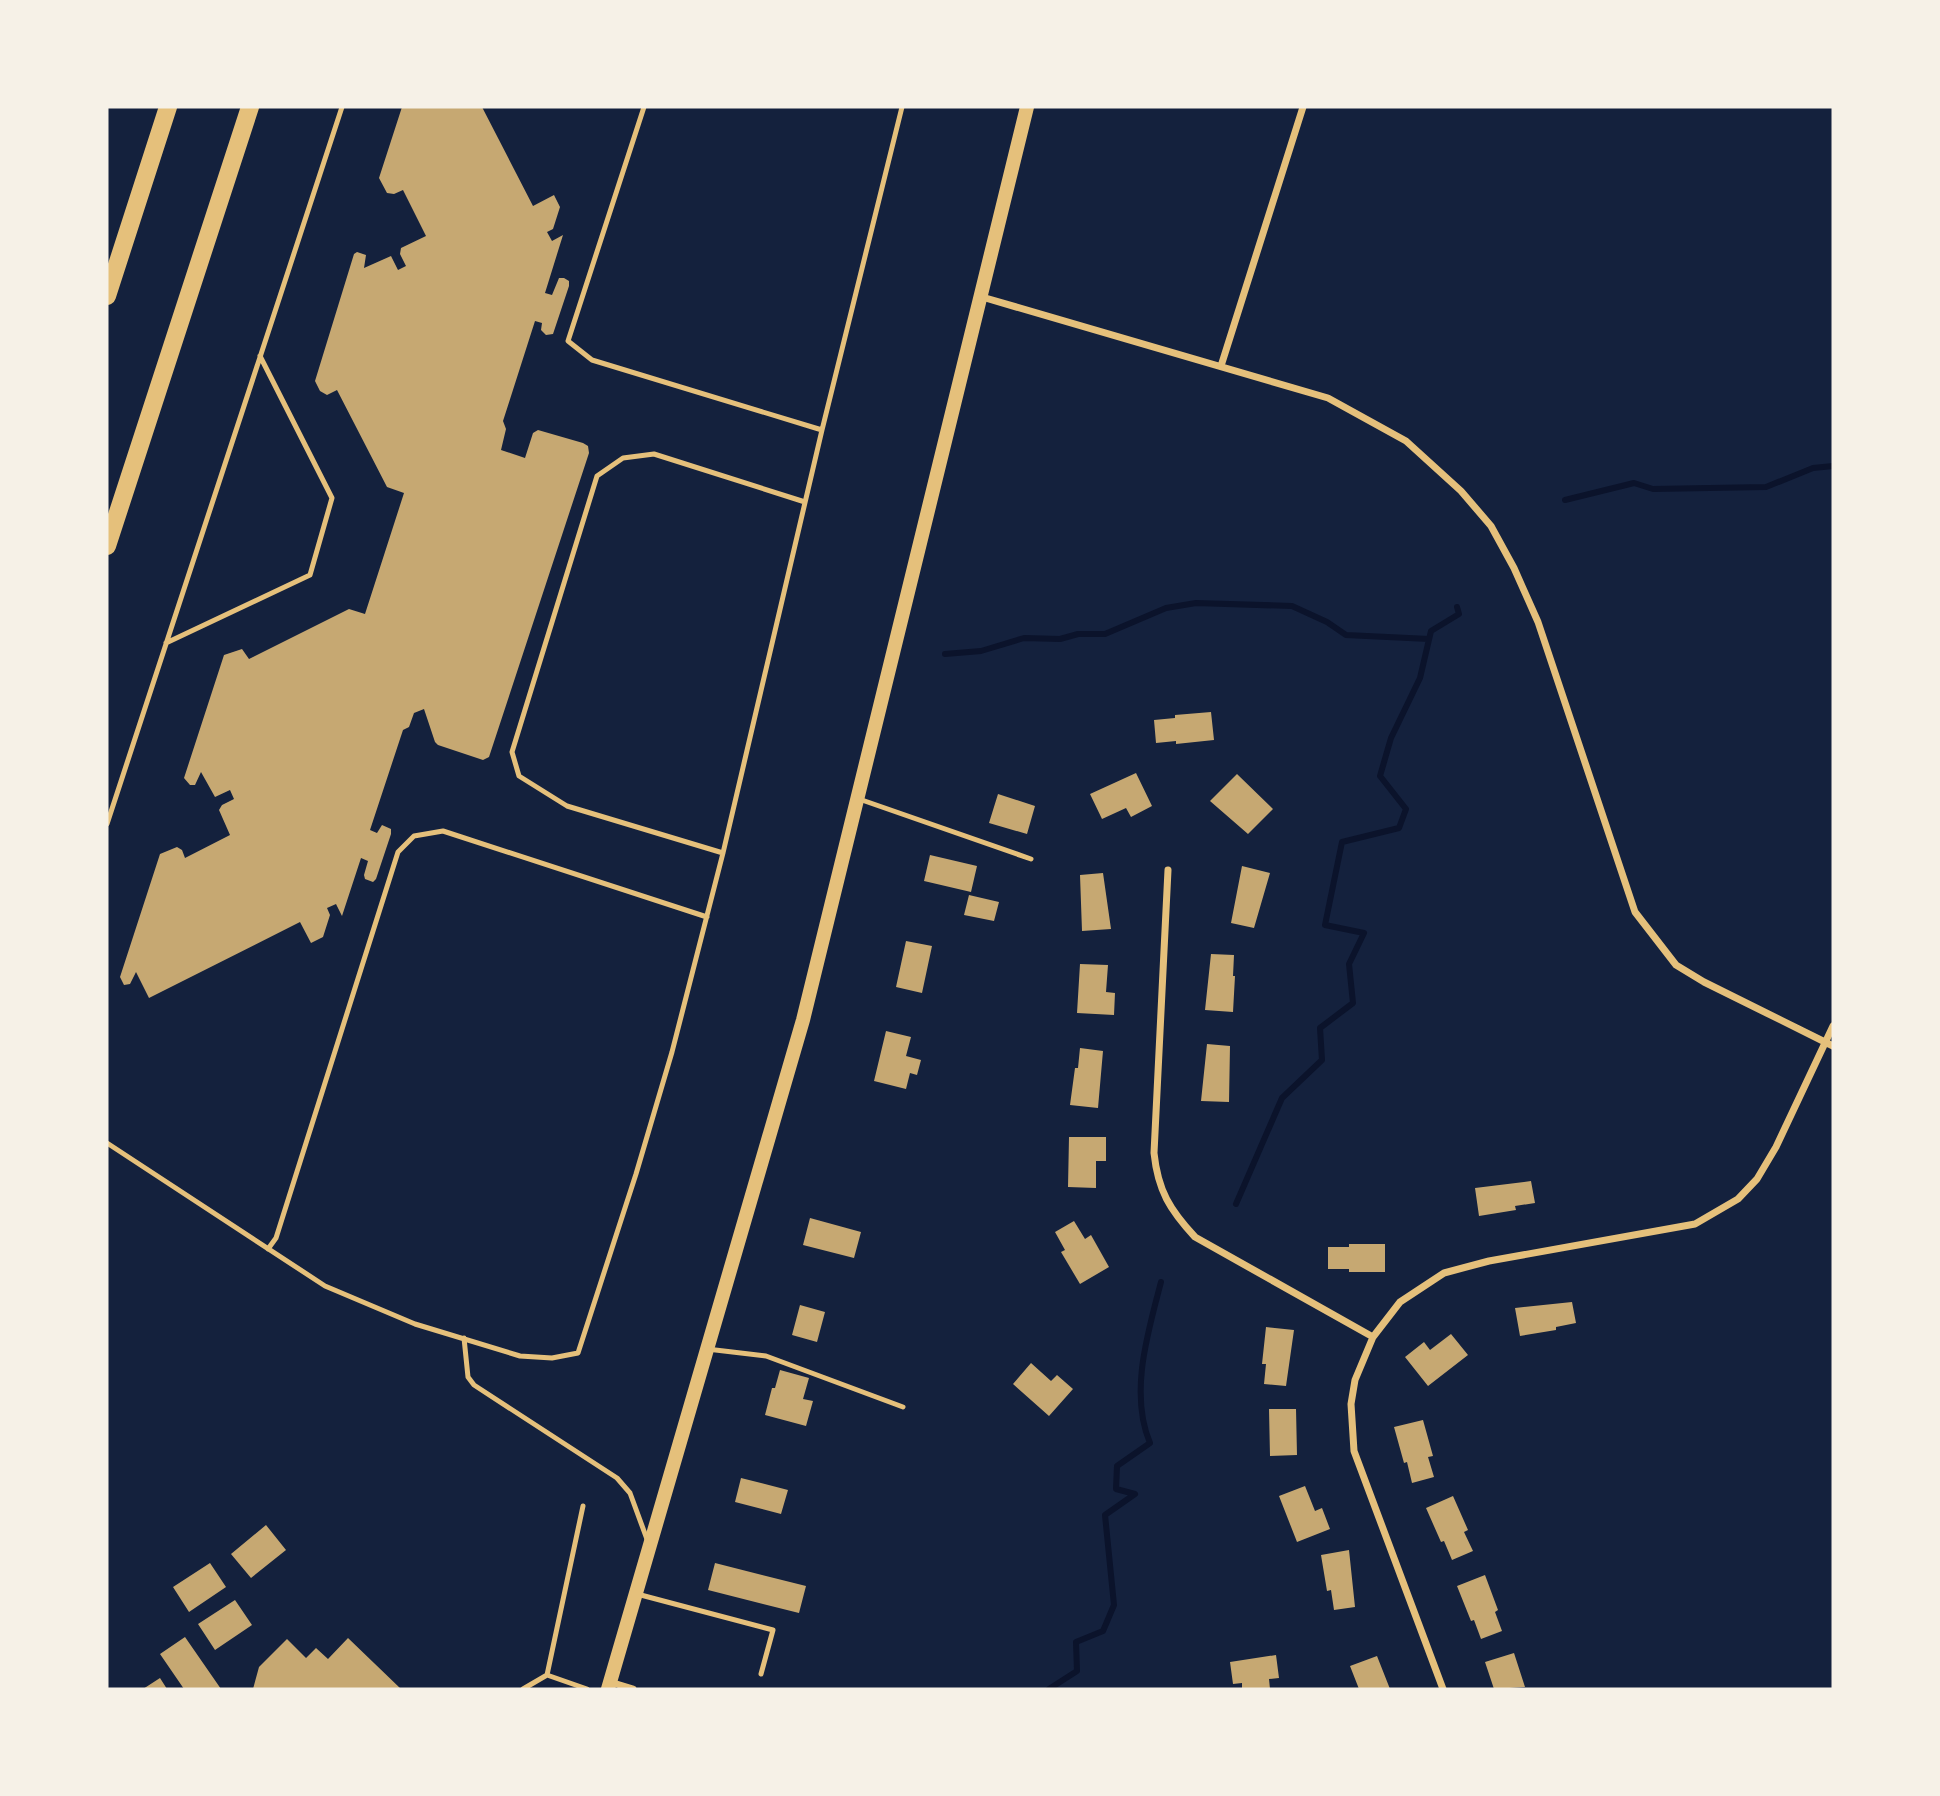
<svg xmlns="http://www.w3.org/2000/svg" width="1940" height="1796" font-family="'DM Sans',sans-serif">
  <style>
    .lines { fill: none; stroke-linecap: round; stroke-linejoin: round }
    .stream { stroke: #0b132b; stroke-width: 6 }
    .building { fill: #c6a872 }
    .service { stroke: #e5c07b; stroke-width: 5 }
    .minor { stroke: #e5c07b; stroke-width: 7 }
    .secondary { stroke: #e5c07b; stroke-width: 14 }
    .trunk { stroke: #e5c07b; stroke-width: 18 }
  </style>
  <rect width="100%" height="100%" fill="#14213d"/>
  <g class="lines">
    <path class="stream" d="M 1565,500 L 1634,483 L 1653,489 L 1766,487 L 1813,468 L 1833,466
      M 945,654 L 981,651 L 1024,638 L 1060,639 L 1078,634 L 1105,634 L 1166,608 L 1196,603 L 1292,606 L 1327,622 L 1346,635 L 1429,639
      M 1236,1204 L 1282,1098 L 1322,1060 L 1320,1028 L 1353,1003 L 1349,964 L 1364,933 L 1325,925 L 1342,842 L 1399,828 L 1406,809 L 1380,776 L 1391,738 L 1420,678 L 1431,631 L 1459,614 L 1457,607
      M 1049,1689 L 1077,1671 L 1076,1642 L 1103,1631 L 1114,1605 L 1105,1515 L 1135,1494 L 1116,1489 L 1117,1466 L 1150,1443 C 1129,1393 1148,1332 1161,1282"/>
  </g>
  <path class="building" d="M 402,107 L 482,107 L 533,206 L 554,195 L 560,207 L 553,229 L 547,232 L 552,241 L 563,235 L 545,293 L 552,295 L 559,278 L 564,278 L 569,281 L 569,286 L 553,334 L 546,335 L 541,330 L 542,323 L 535,321 L 503,421 L 506,429 L 501,450 L 525,458 L 533,433 L 538,430 L 583,443 L 588,446 L 589,453 L 489,757 L 483,760 L 438,745 L 435,742 L 424,709 L 414,713 L 409,727 L 403,730 L 370,830 L 377,833 L 382,825 L 391,829 L 391,834 L 376,879 L 373,882 L 365,879 L 364,875 L 368,861 L 361,858 L 342,916 L 336,904 L 327,908 L 330,915 L 323,937 L 311,943 L 300,922 L 149,998 L 136,972 L 130,984 L 124,985 L 120,977 L 160,854 L 177,847 L 182,850 L 185,858 L 230,835 L 219,810 L 222,805 L 234,799 L 230,790 L 215,797 L 201,772 L 195,785 L 190,785 L 184,778 L 224,655 L 242,649 L 249,659 L 349,609 L 365,614 L 404,493 L 387,487 L 337,390 L 327,395 L 320,391 L 315,381 L 354,254 L 357,252 L 366,255 L 364,268 L 391,256 L 398,270 L 406,266 L 400,254 L 401,248 L 426,236 L 403,190 L 394,194 L 387,193 L 379,178 Z
    M 1211,712 L 1214,740 L 1176,744 L 1176,741 L 1156,743 L 1154,720 L 1175,718 L 1175,715 Z
    M 1136,773 L 1152,806 L 1131,817 L 1126,808 L 1102,819 L 1090,794 Z
    M 1237,774 L 1273,809 L 1248,834 L 1210,801 Z
    M 998,794 L 1035,806 L 1027,834 L 989,823 Z
    M 930,855 L 977,866 L 971,892 L 924,881 Z
    M 1242,866 L 1270,873 L 1254,928 L 1231,923 Z
    M 1103,873 L 1111,929 L 1082,931 L 1080,875 Z
    M 969,895 L 999,902 L 994,921 L 964,915 Z
    M 906,941 L 932,946 L 922,993 L 896,987 Z
    M 1211,954 L 1234,955 L 1233,976 L 1235,976 L 1233,1012 L 1205,1010 Z
    M 1080,964 L 1108,965 L 1106,992 L 1115,993 L 1114,1015 L 1077,1013 Z
    M 886,1031 L 911,1037 L 906,1056 L 921,1060 L 917,1075 L 910,1073 L 906,1089 L 874,1081 Z
    M 1207,1044 L 1230,1046 L 1229,1102 L 1201,1101 Z
    M 1080,1048 L 1103,1051 L 1098,1108 L 1070,1105 L 1075,1068 L 1078,1068 Z
    M 1069,1137 L 1106,1137 L 1106,1161 L 1096,1161 L 1096,1188 L 1068,1187 Z
    M 1531,1181 L 1535,1203 L 1515,1206 L 1516,1210 L 1479,1216 L 1475,1188 Z
    M 810,1218 L 861,1232 L 854,1258 L 803,1245 Z
    M 1074,1221 L 1085,1239 L 1091,1235 L 1109,1267 L 1080,1284 L 1061,1252 L 1065,1250 L 1055,1232 Z
    M 1349,1244 L 1385,1244 L 1385,1272 L 1349,1272 L 1349,1269 L 1328,1269 L 1328,1247 L 1349,1247 Z
    M 1572,1302 L 1576,1323 L 1556,1327 L 1556,1330 L 1520,1336 L 1515,1308 Z
    M 800,1305 L 825,1312 L 817,1342 L 792,1335 Z
    M 1266,1327 L 1294,1330 L 1286,1386 L 1264,1384 L 1266,1364 L 1262,1364 Z
    M 1451,1334 L 1468,1355 L 1428,1386 L 1405,1357 L 1424,1342 L 1430,1350 Z
    M 1031,1363 L 1051,1381 L 1057,1375 L 1073,1389 L 1049,1416 L 1013,1384 Z
    M 780,1370 L 809,1378 L 803,1399 L 813,1401 L 806,1426 L 765,1415 L 772,1388 L 775,1388 Z
    M 1269,1409 L 1296,1409 L 1297,1455 L 1270,1456 Z
    M 1423,1420 L 1433,1456 L 1428,1457 L 1434,1477 L 1412,1483 L 1407,1462 L 1404,1463 L 1394,1427 Z
    M 741,1478 L 788,1490 L 781,1514 L 735,1502 Z
    M 1305,1486 L 1315,1511 L 1322,1508 L 1330,1529 L 1297,1542 L 1279,1496 Z
    M 1453,1496 L 1468,1530 L 1464,1532 L 1473,1551 L 1452,1560 L 1444,1541 L 1441,1542 L 1426,1508 Z
    M 266,1525 L 286,1550 L 251,1578 L 231,1554 Z
    M 1349,1550 L 1355,1607 L 1334,1610 L 1331,1590 L 1327,1591 L 1321,1555 Z
    M 210,1563 L 226,1587 L 189,1612 L 173,1587 Z
    M 715,1563 L 806,1586 L 799,1613 L 708,1590 Z
    M 1485,1575 L 1498,1610 L 1495,1612 L 1502,1631 L 1481,1639 L 1474,1620 L 1471,1621 L 1457,1586 Z
    M 235,1600 L 252,1625 L 215,1650 L 198,1624 Z
    M 185,1637 L 221,1689 L 184,1689 L 160,1654 Z
    M 348,1638 L 401,1689 L 253,1689 L 259,1667 L 287,1639 L 306,1658 L 316,1648 L 328,1659 Z
    M 1514,1653 L 1525,1687 L 1494,1689 L 1485,1662 Z
    M 1276,1655 L 1279,1678 L 1269,1679 L 1270,1689 L 1242,1689 L 1242,1683 L 1233,1684 L 1230,1662 Z
    M 1377,1656 L 1390,1689 L 1359,1689 L 1350,1666 Z
    M 160,1678 L 167,1689 L 143,1689 Z"/>
  <g class="lines">
    <path class="service" d="M 644,107 L 568,341 L 592,360 L 822,430
      M 166,643 L 310,575 L 332,498 L 260,356
      M 859,799 L 1031,859
      M 107,824 L 342,107
      M 723,853 L 567,806 L 519,776 L 512,752 L 597,476 L 623,458 L 654,454 L 805,502
      M 107,1143 L 325,1286 L 415,1324 L 520,1356 L 552,1358 L 578,1353 L 636,1174 L 672,1052 L 723,853 L 822,430 L 902,107
      M 268,1249 L 276,1238 L 398,852 L 414,836 L 443,831 L 707,917
      M 464,1338 L 468,1377 L 474,1385 L 617,1478 L 630,1493 L 648,1542
      M 707,1349 L 766,1356 L 903,1407
      M 583,1506 L 547,1675 L 587,1689
      M 637,1594 L 773,1630 L 761,1674
      M 523,1689 L 547,1675"/>
    <path class="minor" d="M 982,297 L 1328,398 L 1406,441 L 1461,491 L 1491,526 L 1514,568 L 1538,622 L 1635,912 L 1676,965 L 1704,982 L 1833,1046
      M 1221,366 L 1303,107
      M 1168,870 L 1154,1153 C 1158,1191 1170,1210 1195,1237 L 1373,1337
      M 610,1682 L 633,1689
      M 1443,1689 L 1354,1451 L 1351,1404 L 1355,1380 L 1373,1337 L 1400,1302 L 1444,1273 L 1489,1261 L 1695,1224 L 1738,1199 L 1757,1179 L 1776,1147 L 1833,1026"/>
    <path class="secondary" d="M 608,1689 L 803,1020 L 1027,107"/>
    <path class="trunk" d="M 107,296 L 168,107
      M 107,546 L 250,107"/>
  </g>
  <rect width="1940" height="1796" fill="none" stroke="#f6f1e7" stroke-width="217"/>
</svg>
